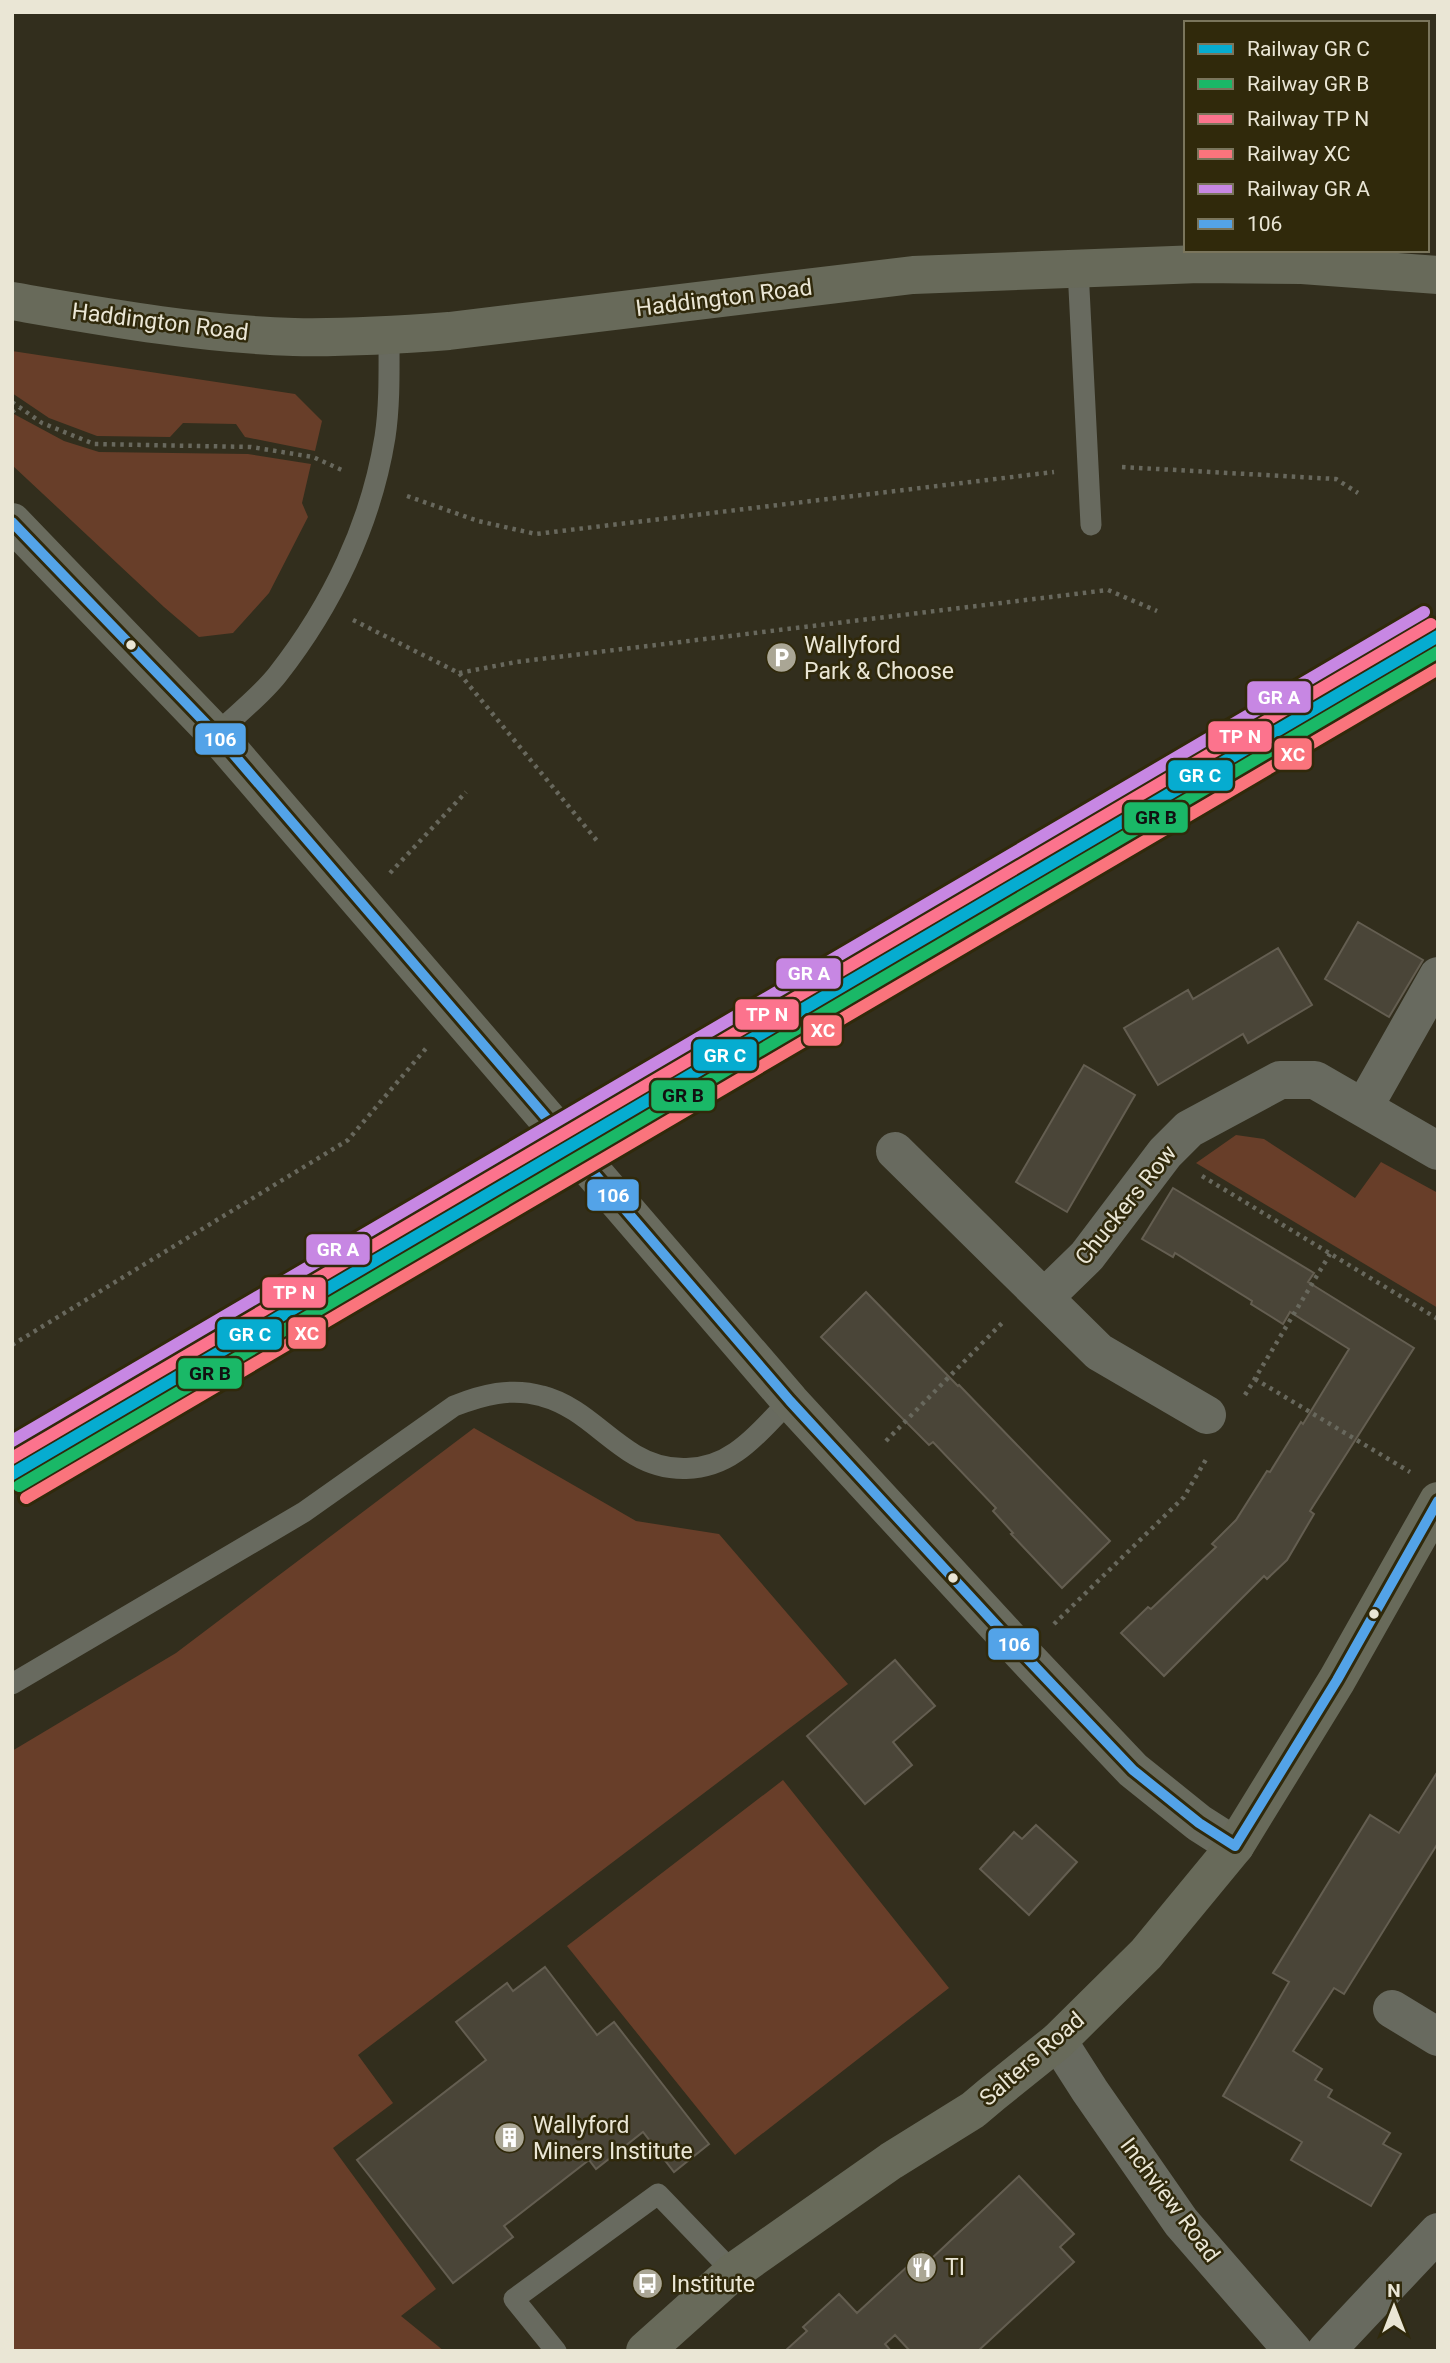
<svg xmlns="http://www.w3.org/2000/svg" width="1450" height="2363" font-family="Roboto,sans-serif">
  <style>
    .green { fill: #683e29 }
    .building { fill: #4a4538; stroke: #645e51; stroke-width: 2 }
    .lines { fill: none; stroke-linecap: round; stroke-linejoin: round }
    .path { stroke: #68685d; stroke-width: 4.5; stroke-dasharray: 3.5 5; stroke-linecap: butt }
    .lane { stroke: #686a5f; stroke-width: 21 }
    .street { stroke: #686a5f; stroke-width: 38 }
    .secondary { stroke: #696b5e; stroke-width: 38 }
    .primary { stroke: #686a5a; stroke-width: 38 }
    .bus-1-casing { stroke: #30290b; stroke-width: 16 }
    .bus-1 { stroke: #53a3e8; stroke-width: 10 }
    .rail-1-casing { stroke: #30290b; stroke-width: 18 }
    .rail-2-casing { stroke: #30290b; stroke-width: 18 }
    .rail-3-casing { stroke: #30290b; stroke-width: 18 }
    .rail-4-casing { stroke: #30290b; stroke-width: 18 }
    .rail-5-casing { stroke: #30290b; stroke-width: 18 }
    .rail-1 { stroke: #06acd0; stroke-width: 12 }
    .rail-2 { stroke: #1ab867; stroke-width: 12 }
    .rail-3 { stroke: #fc738d; stroke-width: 12 }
    .rail-4 { stroke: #fa747c; stroke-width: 12 }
    .rail-5 { stroke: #c787e3; stroke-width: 12 }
    .bus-dot { fill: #eae6d5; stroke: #30290b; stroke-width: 2.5 }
    .labels { text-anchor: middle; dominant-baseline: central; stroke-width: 5; stroke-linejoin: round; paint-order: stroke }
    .street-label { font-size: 23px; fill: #eae6d5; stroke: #30290b }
    .poi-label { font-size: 23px; fill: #eae6d5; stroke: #30290b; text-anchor: start }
    .line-badge { stroke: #30290b; stroke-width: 2.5 }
    .badge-label { font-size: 19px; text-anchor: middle; font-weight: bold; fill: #fff }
    .pale-badge-label { font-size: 19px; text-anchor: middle; font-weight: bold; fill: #111 }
  </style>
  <rect width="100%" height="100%" fill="#322e1d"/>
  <path class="green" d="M 12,351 L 295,394 L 322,421 L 315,451 L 245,437 L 236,424 L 183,423 L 170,437 L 97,436 L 49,418 L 12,393 Z
    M 12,413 L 64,441 L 99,452 L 248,454 L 311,464 L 302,503 L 308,517 L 269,593 L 233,633 L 199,637 L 164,607 L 12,465 Z
    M 1236,1135 L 1264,1139 L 1355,1198 L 1381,1162 L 1438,1193 L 1438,1308 L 1196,1163 Z
    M 474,1428 L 636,1521 L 719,1534 L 848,1684 L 358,2055 L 393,2103 L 333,2148 L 436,2289 L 401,2316 L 444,2351 L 12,2351 L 12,1751 L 176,1653 Z
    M 783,1780 L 949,1988 L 735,2155 L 567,1946 Z"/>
  <path class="building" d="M 1358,922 L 1423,960 L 1389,1017 L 1325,979 Z
    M 1278,948 L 1312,1005 L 1248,1043 L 1243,1034 L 1158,1085 L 1124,1028 L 1188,990 L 1193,999 Z
    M 1084,1065 L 1135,1095 L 1067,1212 L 1016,1182 Z
    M 1173,1188 L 1314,1273 L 1308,1282 L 1414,1348 L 1310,1511 L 1314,1514 L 1287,1560 L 1267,1579 L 1264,1576 L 1164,1676 L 1121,1633 L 1148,1607 L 1151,1609 L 1216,1547 L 1212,1544 L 1236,1520 L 1267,1471 L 1270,1472 L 1301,1422 L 1303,1424 L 1349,1349 L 1290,1312 L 1283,1324 L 1251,1304 L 1252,1301 L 1175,1253 L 1173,1257 L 1142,1239 Z
    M 866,1292 L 958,1386 L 959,1385 L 1110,1541 L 1062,1588 L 1011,1534 L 1013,1533 L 993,1511 L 996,1508 L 933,1442 L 929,1445 L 821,1337 Z
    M 895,1660 L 935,1706 L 893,1742 L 912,1765 L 865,1804 L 807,1736 Z
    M 1438,1771 L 1438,1843 L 1344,1994 L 1334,1988 L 1293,2051 L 1322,2069 L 1315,2080 L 1332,2090 L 1328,2097 L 1390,2133 L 1383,2144 L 1401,2154 L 1371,2206 L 1291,2160 L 1302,2142 L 1223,2096 L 1289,1982 L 1273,1973 L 1370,1815 L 1399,1833 Z
    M 1036,1825 L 1077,1862 L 1029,1915 L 980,1869 L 1014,1832 L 1022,1839 Z
    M 545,1967 L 597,2035 L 614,2022 L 709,2144 L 674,2172 L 643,2132 L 596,2169 L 589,2160 L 504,2226 L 513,2237 L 453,2283 L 357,2160 L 486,2060 L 456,2022 L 507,1983 L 513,1991 Z
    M 1019,2176 L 1074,2234 L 1060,2247 L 1074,2262 L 978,2351 L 910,2351 L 895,2335 L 885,2344 L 891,2351 L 785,2351 L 807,2331 L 803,2327 L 839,2294 L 857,2313 L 923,2252 L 930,2260 Z"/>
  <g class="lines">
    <path class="path" d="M 12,402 L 42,423 L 94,444 L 251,447 L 313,457 L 344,471
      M 12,412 L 19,407
      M 1122,467 L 1336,479 L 1358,493
      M 407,496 L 478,521 L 536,534 L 1054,472
      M 353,620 L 459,673 L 598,842
      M 459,673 L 516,662 L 1108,590 L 1157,611
      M 390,873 L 466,792
      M 1202,1176 L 1438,1319
      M 12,1345 L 348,1140 L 428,1046
      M 1255,1379 L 1410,1472
      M 1245,1395 L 1330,1254
      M 886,1441 L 1005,1320
      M 1054,1624 L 1184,1497 L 1208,1456"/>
    <path class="lane" d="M 1078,269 L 1091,525
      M 216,734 C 236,715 261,696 278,674 C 332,605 371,524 385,437 C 390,404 389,369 389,335
      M 12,1684 L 304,1512 L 454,1406 C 482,1395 511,1387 542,1396 C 580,1406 603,1436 635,1455 C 667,1474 706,1473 736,1452 C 756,1439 773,1417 790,1401
      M 556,2351 L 514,2299 L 658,2194 L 733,2272"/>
    <path class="street" d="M 1364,1107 L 1438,976
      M 895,1151 L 1099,1352 L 1207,1415
      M 1044,1298 L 1087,1256 L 1165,1153 L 1189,1129 L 1280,1080 L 1315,1080 L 1438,1151
      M 1392,2009 L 1438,2037
      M 1058,2041 L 1090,2091 L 1181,2222 L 1293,2351
      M 1326,2351 L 1438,2232"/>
    <path class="secondary" d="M 12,522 L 216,734 L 790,1401 L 1023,1654 L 1133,1770 L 1199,1823 L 1235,1846"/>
    <path class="primary" d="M 12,301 C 105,317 199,334 294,337 C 345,338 397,335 449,331 L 913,275 L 1199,264 L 1302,265 L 1438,275
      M 645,2351 L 733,2272 L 891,2161 L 973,2110 L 992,2094 L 1058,2041 L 1146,1954 L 1235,1846 L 1337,1680 L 1438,1501"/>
    <defs>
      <path id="bus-1" d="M 12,522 L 216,734 L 790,1401 L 1023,1654 L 1133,1770 L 1199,1823 L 1235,1846
        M 1235,1846 L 1337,1680 L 1438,1501"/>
    </defs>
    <use href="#bus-1" class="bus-1-casing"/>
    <use href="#bus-1" class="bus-1"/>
    <defs>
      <path id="rail-1" d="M 12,1474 L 1438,636"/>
      <path id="rail-2" d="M 19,1486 L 1438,652"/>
      <path id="rail-3" d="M 12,1458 L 1431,624"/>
      <path id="rail-4" d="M 26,1498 L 1438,669"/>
      <path id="rail-5" d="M 12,1441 L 1424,612"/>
    </defs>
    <use href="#rail-1" class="rail-1-casing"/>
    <use href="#rail-2" class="rail-2-casing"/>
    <use href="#rail-3" class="rail-3-casing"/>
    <use href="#rail-4" class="rail-4-casing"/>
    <use href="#rail-5" class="rail-5-casing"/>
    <use href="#rail-1" class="rail-1"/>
    <use href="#rail-2" class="rail-2"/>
    <use href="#rail-3" class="rail-3"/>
    <use href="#rail-4" class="rail-4"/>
    <use href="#rail-5" class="rail-5"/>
  </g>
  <defs>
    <symbol id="parking-disc" viewBox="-11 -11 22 22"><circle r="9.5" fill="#aaa695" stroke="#30290b"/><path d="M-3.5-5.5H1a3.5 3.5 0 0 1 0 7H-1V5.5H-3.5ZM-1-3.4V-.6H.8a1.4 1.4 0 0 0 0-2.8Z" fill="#fff"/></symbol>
    <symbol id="building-disc" viewBox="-11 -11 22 22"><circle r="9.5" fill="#aaa695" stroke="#30290b"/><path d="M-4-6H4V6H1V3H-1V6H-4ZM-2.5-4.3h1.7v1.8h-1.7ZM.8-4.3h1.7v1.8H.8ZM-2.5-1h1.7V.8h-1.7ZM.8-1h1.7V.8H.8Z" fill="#fff"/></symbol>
    <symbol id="restaurant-disc" viewBox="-11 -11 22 22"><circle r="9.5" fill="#aaa695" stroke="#30290b"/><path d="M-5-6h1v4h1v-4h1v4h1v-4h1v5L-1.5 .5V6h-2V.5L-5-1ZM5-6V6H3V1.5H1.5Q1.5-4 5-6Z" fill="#fff"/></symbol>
    <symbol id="bus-disc" viewBox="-11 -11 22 22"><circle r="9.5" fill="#aaa695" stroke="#30290b"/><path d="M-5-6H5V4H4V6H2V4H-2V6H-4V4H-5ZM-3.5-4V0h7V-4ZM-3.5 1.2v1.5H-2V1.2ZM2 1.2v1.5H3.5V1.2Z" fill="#fff"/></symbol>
  </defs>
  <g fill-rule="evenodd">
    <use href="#parking-disc" x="764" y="640" width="35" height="35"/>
    <use href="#building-disc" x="492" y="2120" width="35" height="35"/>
    <use href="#restaurant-disc" x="904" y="2250" width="35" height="35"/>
    <use href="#bus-disc" x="630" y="2266" width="35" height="35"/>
  </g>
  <g class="bus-dot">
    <circle cx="131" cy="645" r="6"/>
    <circle cx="953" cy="1578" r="6"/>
    <circle cx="1374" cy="1614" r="6"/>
  </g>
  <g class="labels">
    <g class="street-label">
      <text transform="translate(724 298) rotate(-7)">Haddington Road</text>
      <text transform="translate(160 322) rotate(7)">Haddington Road</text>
      <text transform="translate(1126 1205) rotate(-51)">Chuckers Row</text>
      <text transform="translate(1032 2059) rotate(-41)">Salters Road</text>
      <text transform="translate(1170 2200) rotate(53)">Inchview Road</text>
    </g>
    <g class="poi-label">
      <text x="804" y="645">Wallyford<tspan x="804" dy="26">Park &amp; Choose</tspan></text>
      <text x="533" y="2125">Wallyford<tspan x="533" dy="26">Miners Institute</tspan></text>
      <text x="945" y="2267">TI</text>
      <text x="671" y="2284">Institute</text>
    </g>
  </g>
  <g class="line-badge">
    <rect x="1246" y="680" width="66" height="34" rx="7" fill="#c787e3"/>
    <rect x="1207" y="720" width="66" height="33" rx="7" fill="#fc738d"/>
    <rect x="194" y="722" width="53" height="34" rx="7" fill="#53a3e8"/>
    <rect x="1273" y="737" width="40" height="34" rx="7" fill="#fa747c"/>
    <rect x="1167" y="759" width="67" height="33" rx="7" fill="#06acd0"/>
    <rect x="1123" y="801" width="66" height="33" rx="7" fill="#1ab867"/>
    <rect x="775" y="957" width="67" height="33" rx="7" fill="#c787e3"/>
    <rect x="734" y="998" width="66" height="33" rx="7" fill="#fc738d"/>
    <rect x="802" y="1014" width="41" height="33" rx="7" fill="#fa747c"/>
    <rect x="692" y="1038" width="66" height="34" rx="7" fill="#06acd0"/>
    <rect x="650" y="1079" width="66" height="33" rx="7" fill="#1ab867"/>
    <rect x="586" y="1178" width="54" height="34" rx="7" fill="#53a3e8"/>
    <rect x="305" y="1233" width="66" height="33" rx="7" fill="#c787e3"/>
    <rect x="261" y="1276" width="66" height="33" rx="7" fill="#fc738d"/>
    <rect x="287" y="1316" width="40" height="34" rx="7" fill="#fa747c"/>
    <rect x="216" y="1318" width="67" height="33" rx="7" fill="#06acd0"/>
    <rect x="177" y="1357" width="66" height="33" rx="7" fill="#1ab867"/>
    <rect x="987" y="1627" width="53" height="34" rx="7" fill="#53a3e8"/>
  </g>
  <g class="badge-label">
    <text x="1279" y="704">GR A</text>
    <text x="1240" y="743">TP N</text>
    <text x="220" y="746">106</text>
    <text x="1293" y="761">XC</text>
    <text x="1200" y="782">GR C</text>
    <text x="809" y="980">GR A</text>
    <text x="767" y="1021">TP N</text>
    <text x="823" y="1037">XC</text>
    <text x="725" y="1062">GR C</text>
    <text x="613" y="1202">106</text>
    <text x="338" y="1256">GR A</text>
    <text x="294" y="1299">TP N</text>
    <text x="307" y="1340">XC</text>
    <text x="250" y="1341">GR C</text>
    <text x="1014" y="1651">106</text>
  </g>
  <g class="pale-badge-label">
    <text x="1156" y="824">GR B</text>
    <text x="683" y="1102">GR B</text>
    <text x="210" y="1380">GR B</text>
  </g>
  <rect width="1450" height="2363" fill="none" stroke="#eae6d5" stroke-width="28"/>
  <rect x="1184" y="21" width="245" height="231" fill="#30290b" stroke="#7a755c" stroke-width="2"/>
  <rect x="1198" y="44" width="35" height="10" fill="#06acd0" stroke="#7a755c" stroke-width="2"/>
  <text x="1247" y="56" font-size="21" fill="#eae6d5">Railway GR C</text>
  <rect x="1198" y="79" width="35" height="10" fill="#1ab867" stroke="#7a755c" stroke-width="2"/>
  <text x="1247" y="91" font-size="21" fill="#eae6d5">Railway GR B</text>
  <rect x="1198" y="114" width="35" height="10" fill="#fc738d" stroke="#7a755c" stroke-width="2"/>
  <text x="1247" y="126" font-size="21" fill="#eae6d5">Railway TP N</text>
  <rect x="1198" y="149" width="35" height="10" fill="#fa747c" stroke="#7a755c" stroke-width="2"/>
  <text x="1247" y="161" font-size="21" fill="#eae6d5">Railway XC</text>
  <rect x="1198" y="184" width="35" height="10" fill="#c787e3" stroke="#7a755c" stroke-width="2"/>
  <text x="1247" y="196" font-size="21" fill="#eae6d5">Railway GR A</text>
  <rect x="1198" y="219" width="35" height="10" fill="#53a3e8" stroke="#7a755c" stroke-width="2"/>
  <text x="1247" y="231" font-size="21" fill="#eae6d5">106</text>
  <g transform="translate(1394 2307)" stroke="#30290b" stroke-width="5" paint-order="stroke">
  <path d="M0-5L12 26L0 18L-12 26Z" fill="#eae6d5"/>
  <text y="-10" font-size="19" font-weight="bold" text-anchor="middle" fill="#eae6d5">N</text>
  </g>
</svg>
